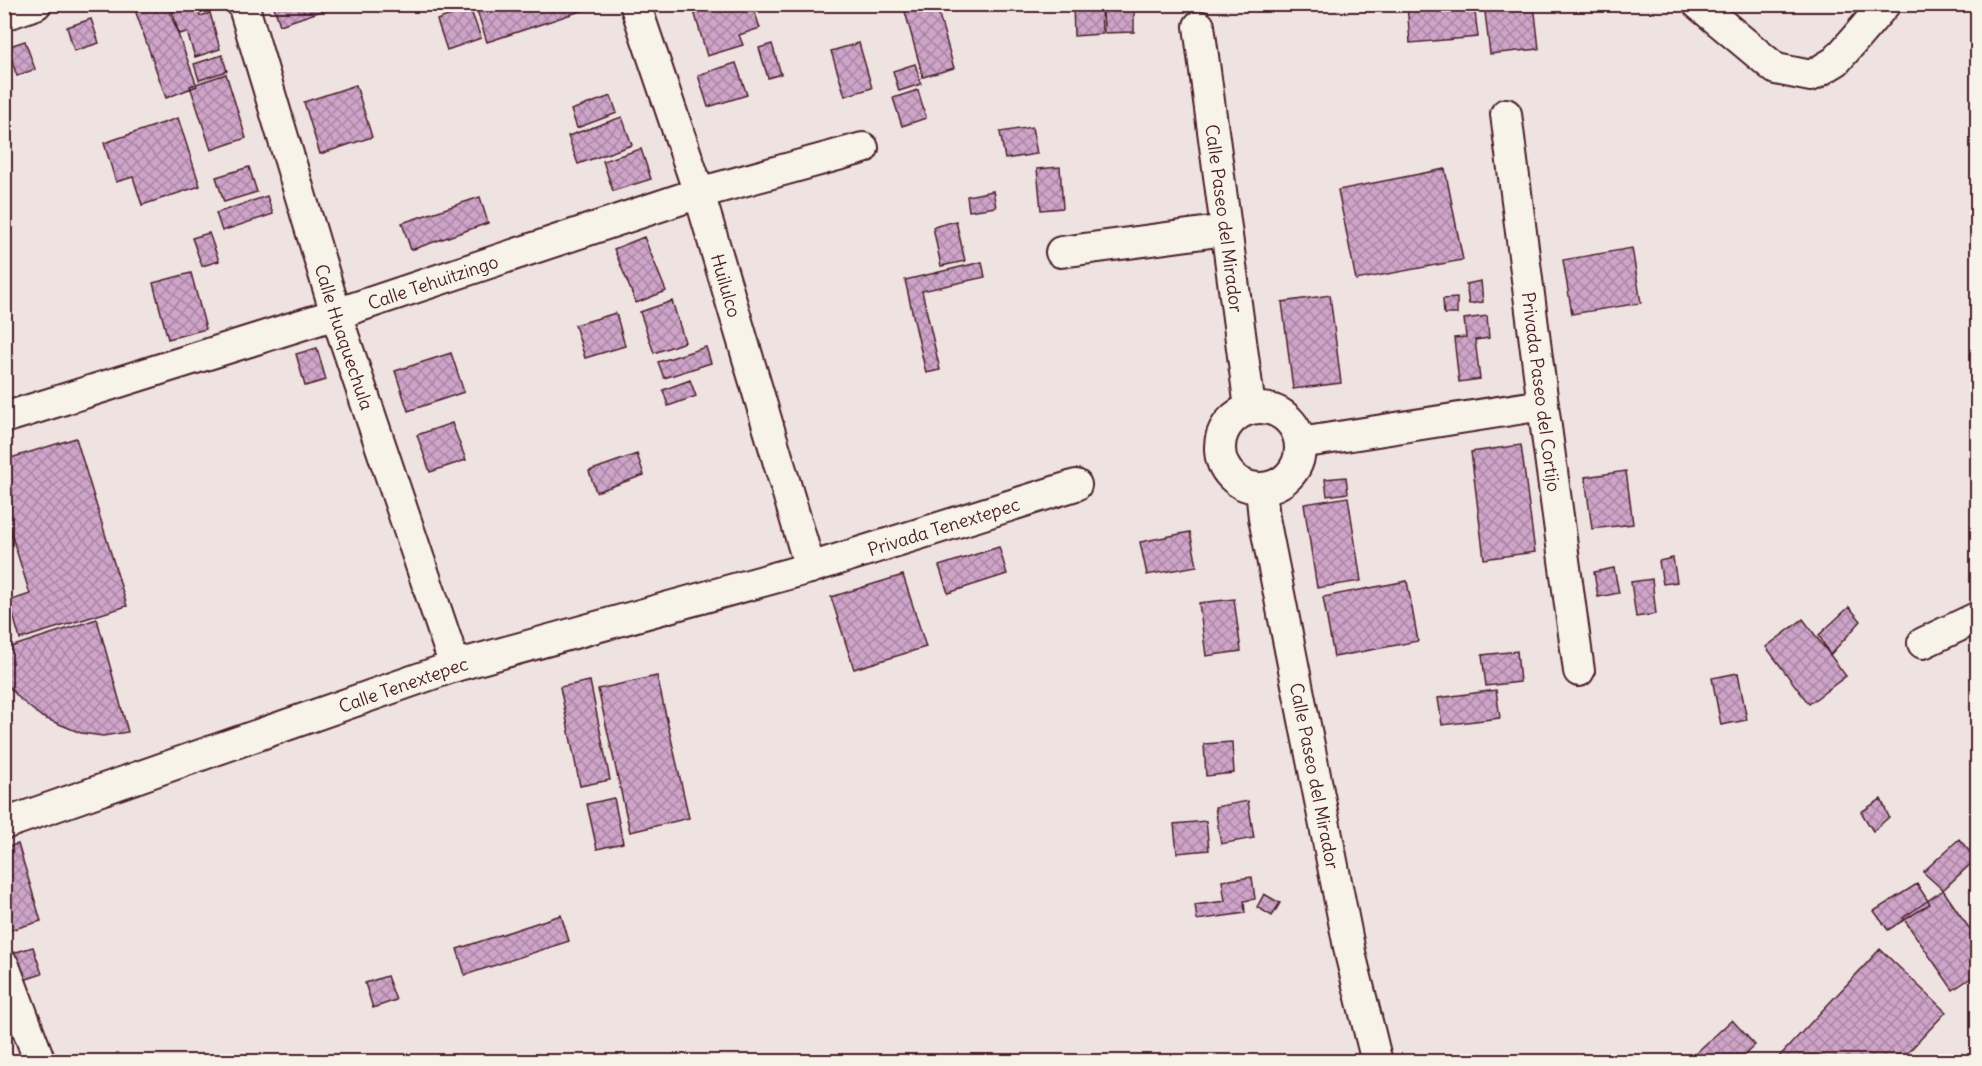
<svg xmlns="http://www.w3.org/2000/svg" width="1982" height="1066" font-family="Delius,sans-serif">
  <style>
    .building { fill: url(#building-cross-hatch); stroke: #4a1f2b; stroke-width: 1.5 }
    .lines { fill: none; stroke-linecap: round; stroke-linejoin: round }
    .street-casing { stroke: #4a1f2b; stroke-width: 34 }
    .street { stroke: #f7f3e8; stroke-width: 30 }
    .labels { text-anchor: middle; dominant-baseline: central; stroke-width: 4.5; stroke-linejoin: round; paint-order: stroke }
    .street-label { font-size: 18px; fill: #4a1f2b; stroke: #f7f3e8 }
  </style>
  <defs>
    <pattern id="building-cross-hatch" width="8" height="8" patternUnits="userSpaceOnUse" patternTransform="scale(1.5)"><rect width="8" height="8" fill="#cea4c8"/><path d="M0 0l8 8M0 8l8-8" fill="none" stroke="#a985a3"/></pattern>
  </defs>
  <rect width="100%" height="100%" fill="#efe3e2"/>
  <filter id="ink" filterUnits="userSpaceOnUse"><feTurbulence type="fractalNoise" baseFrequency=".0167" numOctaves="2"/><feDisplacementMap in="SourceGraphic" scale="12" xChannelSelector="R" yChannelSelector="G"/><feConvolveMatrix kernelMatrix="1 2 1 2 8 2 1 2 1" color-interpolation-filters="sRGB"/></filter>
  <g filter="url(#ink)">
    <path class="building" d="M 133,4 L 167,4 L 197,86 L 166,98 Z
      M 196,4 L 200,16 L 210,13 L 220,49 L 195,57 L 187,32 L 179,34 L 172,11 Z
      M 273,4 L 342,4 L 280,25 Z
      M 485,4 L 596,4 L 596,6 L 487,42 L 476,7 Z
      M 692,4 L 752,4 L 760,28 L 739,35 L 743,45 L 707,56 Z
      M 918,4 L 936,4 L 954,68 L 923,77 L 904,8 Z
      M 1073,4 L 1101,4 L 1102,34 L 1074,36 Z
      M 1407,4 L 1474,4 L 1478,37 L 1410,43 Z
      M 1484,4 L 1534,4 L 1539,49 L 1490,54 Z
      M 1134,6 L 1134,32 L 1104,33 L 1103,7 Z
      M 470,8 L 481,38 L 447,50 L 437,20 Z
      M 91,19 L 99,43 L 74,51 L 67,27 Z
      M 25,41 L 35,69 L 17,76 L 7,47 Z
      M 859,43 L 872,88 L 845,96 L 831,51 Z
      M 772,44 L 781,74 L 768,78 L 759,48 Z
      M 222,55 L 227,71 L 199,80 L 194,64 Z
      M 736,63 L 747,95 L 708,107 L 698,75 Z
      M 915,64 L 921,84 L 899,91 L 893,71 Z
      M 226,74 L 246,138 L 211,150 L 190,86 Z
      M 356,85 L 372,137 L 320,154 L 304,102 Z
      M 918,90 L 926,118 L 902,126 L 893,98 Z
      M 611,96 L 617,113 L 577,128 L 571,110 Z
      M 622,117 L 632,145 L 578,164 L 568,136 Z
      M 178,118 L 200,186 L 142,205 L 133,177 L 116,182 L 104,143 Z
      M 1032,127 L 1037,154 L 1005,159 L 1000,132 Z
      M 641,149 L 651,179 L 613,191 L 603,161 Z
      M 249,167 L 257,192 L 224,202 L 216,177 Z
      M 1060,167 L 1063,208 L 1041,210 L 1037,169 Z
      M 1445,169 L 1463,260 L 1356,280 L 1338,190 Z
      M 993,191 L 996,207 L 969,211 L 967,196 Z
      M 267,196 L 273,214 L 222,231 L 216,213 Z
      M 480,197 L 488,223 L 411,250 L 402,223 Z
      M 956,221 L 965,261 L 941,266 L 933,227 Z
      M 209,233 L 219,261 L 202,266 L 192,238 Z
      M 644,237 L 666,291 L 636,303 L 614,249 Z
      M 1632,248 L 1641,303 L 1572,314 L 1563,260 Z
      M 982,262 L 985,277 L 922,291 L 940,370 L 926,373 L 905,280 Z
      M 191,273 L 206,329 L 168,339 L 153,283 Z
      M 1481,281 L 1483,302 L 1469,304 L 1466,284 Z
      M 1330,295 L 1341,383 L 1293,389 L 1282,302 Z
      M 1457,298 L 1457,314 L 1444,314 L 1443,299 Z
      M 672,301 L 685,342 L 654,353 L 640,312 Z
      M 616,313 L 625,346 L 585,358 L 575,325 Z
      M 1487,316 L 1489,338 L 1475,340 L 1480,379 L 1459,382 L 1454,338 L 1466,337 L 1464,319 Z
      M 706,347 L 711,363 L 664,378 L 658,362 Z
      M 317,348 L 326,380 L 305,386 L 296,354 Z
      M 451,353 L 464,392 L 408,411 L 395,371 Z
      M 690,380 L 696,396 L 668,406 L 663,390 Z
      M 452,423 L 466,460 L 430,472 L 417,435 Z
      M 76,438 L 127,606 L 20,639 L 9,601 L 30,594 L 4,511 L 4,460 Z
      M 1521,445 L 1535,552 L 1484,559 L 1471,452 Z
      M 637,454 L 644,475 L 596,492 L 589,471 Z
      M 1626,471 L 1633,524 L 1592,529 L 1585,477 Z
      M 1346,477 L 1348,493 L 1327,496 L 1325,479 Z
      M 1348,497 L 1361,581 L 1317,588 L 1304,504 Z
      M 1190,532 L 1197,566 L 1147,575 L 1140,542 Z
      M 999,547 L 1007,574 L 948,593 L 939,566 Z
      M 1673,558 L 1677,582 L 1663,584 L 1659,561 Z
      M 1614,568 L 1619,593 L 1598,597 L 1594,572 Z
      M 903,575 L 926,647 L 854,669 L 831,597 Z
      M 1652,579 L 1656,614 L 1636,617 L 1631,582 Z
      M 1407,581 L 1418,641 L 1334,657 L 1323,597 Z
      M 1234,599 L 1241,651 L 1206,656 L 1199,603 Z
      M 1849,607 L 1861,621 L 1830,655 L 1819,635 Z
      M 97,619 L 128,732 L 103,736 L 81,733 L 42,717 L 21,700 L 4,681 L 4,649 Z
      M 1803,619 L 1846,676 L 1809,704 L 1766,647 Z
      M 1517,651 L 1520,682 L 1486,686 L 1482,655 Z
      M 1738,673 L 1747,720 L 1721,725 L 1712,678 Z
      M 657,676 L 689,818 L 630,832 L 598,689 Z
      M 590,681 L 610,780 L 580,786 L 560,687 Z
      M 1496,690 L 1500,718 L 1442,725 L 1438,698 Z
      M 1232,742 L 1234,773 L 1206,776 L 1204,744 Z
      M 614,798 L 623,843 L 597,849 L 587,804 Z
      M 1881,799 L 1889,817 L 1873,831 L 1861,812 Z
      M 1248,801 L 1254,838 L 1221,844 L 1215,807 Z
      M 1206,821 L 1209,850 L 1177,853 L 1174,824 Z
      M 1959,839 L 1976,859 L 1943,890 L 1923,872 Z
      M 18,844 L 41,921 L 4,932 L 4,848 Z
      M 1252,877 L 1255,899 L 1244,901 L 1245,913 L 1197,920 L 1195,905 L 1225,901 L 1222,881 Z
      M 1917,884 L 1930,904 L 1888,930 L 1874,911 Z
      M 1943,890 L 1978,941 L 1978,973 L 1953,990 L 1903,918 Z
      M 1264,894 L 1280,903 L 1272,916 L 1257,907 Z
      M 561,915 L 569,941 L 465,975 L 457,949 Z
      M 33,947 L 42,974 L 15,983 L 6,955 Z
      M 1880,949 L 1946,1012 L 1899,1062 L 1774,1062 Z
      M 387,976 L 396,1000 L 373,1008 L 365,983 Z
      M 1732,1020 L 1755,1045 L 1737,1062 L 1686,1062 Z"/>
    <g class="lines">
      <defs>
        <g id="street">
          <path id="s1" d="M 243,4 L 336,314 L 455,666"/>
          <path id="s2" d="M 635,4 L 699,193 L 810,568"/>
          <path d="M 1698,4 L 1776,69 L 1811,76 L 1836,61 L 1885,4"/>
          <path d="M 4,15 L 36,4"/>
          <path id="s3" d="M 1199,26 L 1250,408"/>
          <path id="s4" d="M 1506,114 L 1543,405 L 1579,671"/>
          <path d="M 1061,252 L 1226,230"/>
          <circle cx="1260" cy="448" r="40"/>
          <path id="s5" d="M 4,418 L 336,314 L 699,193 L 863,148"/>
          <path d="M 1300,443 L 1543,405"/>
          <path id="s6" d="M 1261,489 L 1264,518 L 1351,957 L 1377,1062"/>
          <path d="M 1923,643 L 1978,617"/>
          <path id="s7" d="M 4,824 L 455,666 L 810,568 L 1076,485"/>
          <path d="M 4,966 L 40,1062"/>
        </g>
      </defs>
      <use href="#street" class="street-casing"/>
      <use href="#street" class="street"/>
    </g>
  </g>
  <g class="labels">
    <g class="street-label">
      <text stroke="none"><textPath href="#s3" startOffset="194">Calle Paseo del Mirador</textPath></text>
      <text stroke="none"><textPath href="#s5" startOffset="450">Calle Tehuitzingo</textPath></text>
      <text stroke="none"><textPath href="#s2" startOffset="296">Huilulco</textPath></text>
      <text stroke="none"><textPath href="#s1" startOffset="348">Calle Huaquechula</textPath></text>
      <text stroke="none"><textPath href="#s4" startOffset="280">Privada Paseo del Cortijo</textPath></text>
      <text stroke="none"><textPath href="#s7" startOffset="986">Privada Tenextepec</textPath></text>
      <text stroke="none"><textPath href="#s7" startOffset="423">Calle Tenextepec</textPath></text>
      <text stroke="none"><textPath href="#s6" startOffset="292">Calle Paseo del Mirador</textPath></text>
    </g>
  </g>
  <rect width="1982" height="1066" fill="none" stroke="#f7f3e8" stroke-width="24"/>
  <rect x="12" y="12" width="1958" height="1042" fill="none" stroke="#4a1f2b" stroke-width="2" filter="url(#ink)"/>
</svg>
